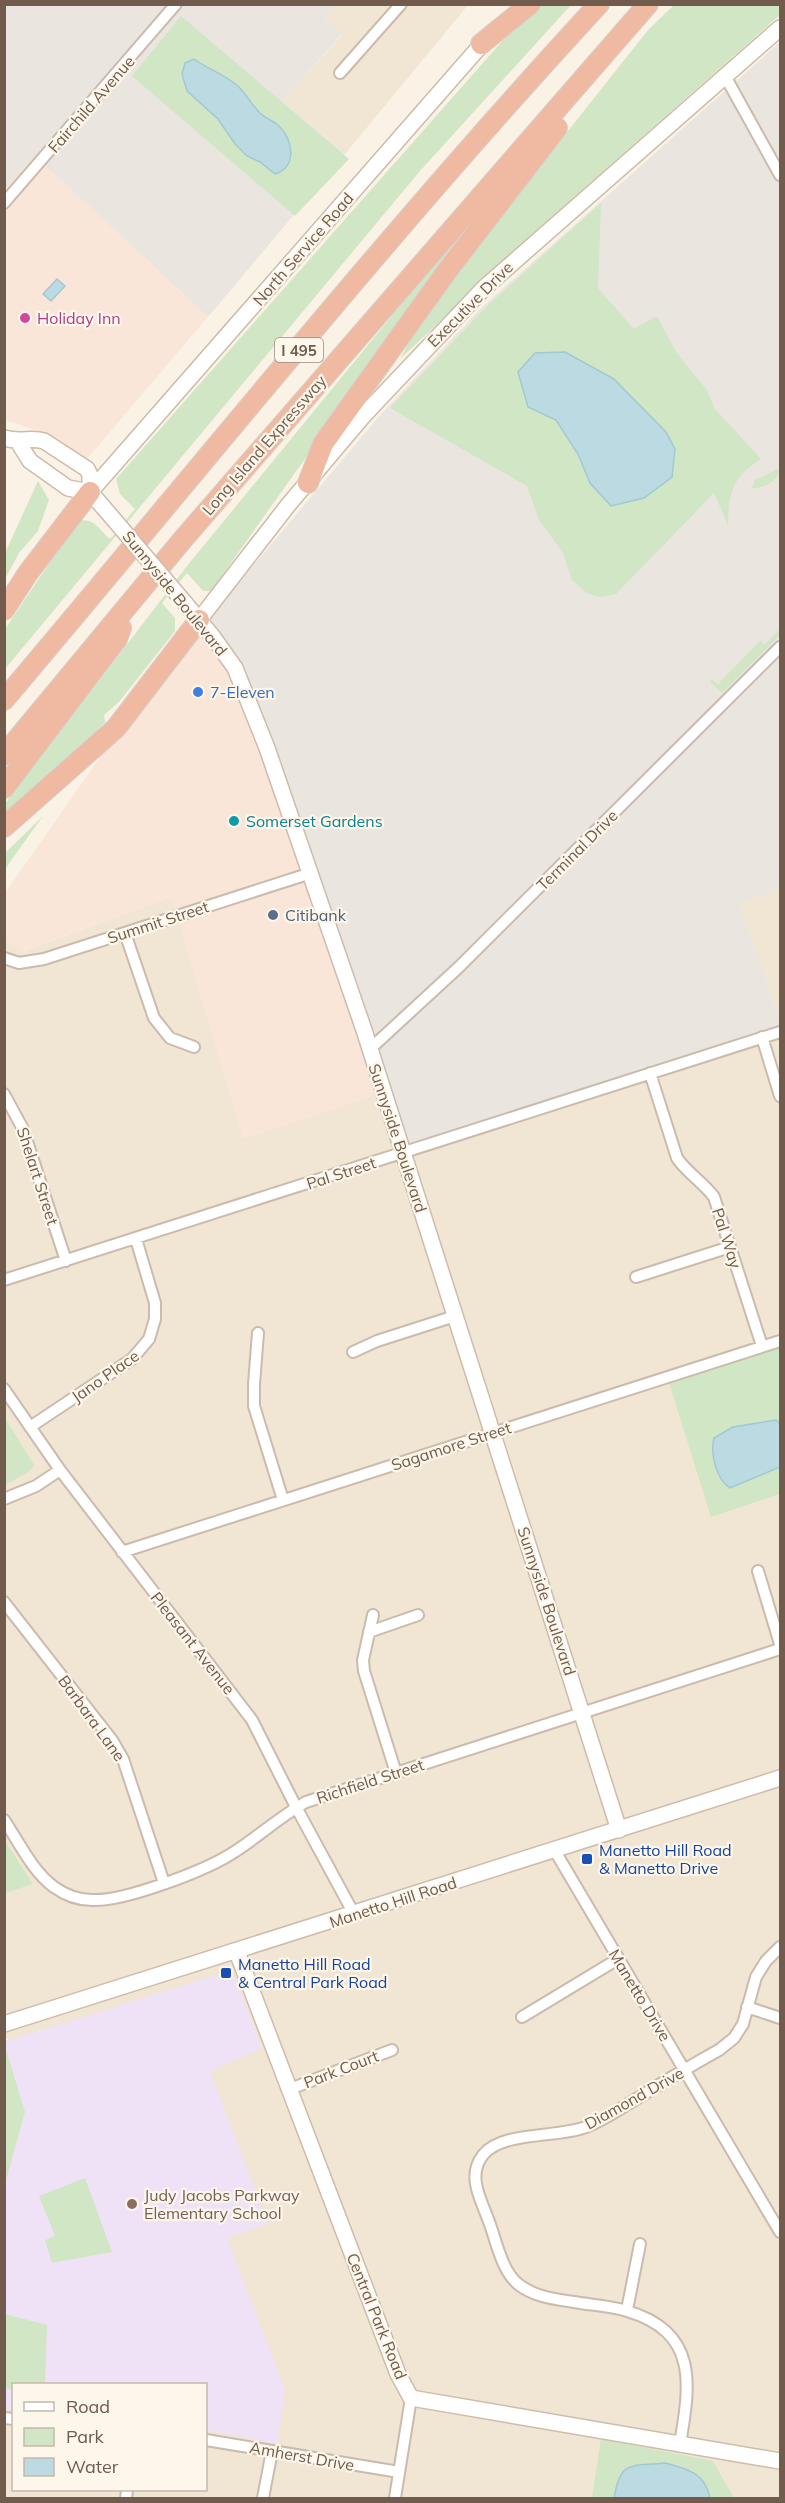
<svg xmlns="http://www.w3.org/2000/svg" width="785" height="2503" font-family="Mulish,sans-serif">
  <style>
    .residential { fill: #f1e5d4; fill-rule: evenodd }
    .commercial { fill: #fae5d9 }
    .industrial { fill: #eae5df }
    .education { fill: #f0e2f6 }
    .green { fill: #d0e6c5; fill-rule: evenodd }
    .water { fill: #bbdae2; stroke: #a2c8d3; stroke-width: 1.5 }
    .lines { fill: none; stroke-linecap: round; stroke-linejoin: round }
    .street-casing { stroke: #cbbbac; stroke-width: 14 }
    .secondary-casing { stroke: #cdbcaa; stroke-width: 18 }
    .highway-casing { stroke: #d7d1cd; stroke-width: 22 }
    .street { stroke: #fff; stroke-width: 10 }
    .secondary { stroke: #fff; stroke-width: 15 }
    .highway { stroke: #efbaa1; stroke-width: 20 }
    .secondary-bridge-casing { stroke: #cdbcaa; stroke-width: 18; stroke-linecap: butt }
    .secondary-bridge { stroke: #fff; stroke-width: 15 }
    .hotel-dot { fill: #d1479c; stroke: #fdf7eb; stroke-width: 2 }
    .shop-dot { fill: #3f7fe0; stroke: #fdf7eb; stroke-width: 2 }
    .culture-dot { fill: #0f9aa8; stroke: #fdf7eb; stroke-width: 2 }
    .service-dot { fill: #5c6f8a; stroke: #fdf7eb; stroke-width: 2 }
    .transit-dot { fill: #1a4fb4; stroke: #fdf7eb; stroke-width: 2 }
    .education-dot { fill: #8d6e63; stroke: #fdf7eb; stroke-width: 2 }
    .labels { text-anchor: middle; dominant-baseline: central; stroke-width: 4.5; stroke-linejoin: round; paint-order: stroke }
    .shield { fill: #fdf7eb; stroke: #9b8a7c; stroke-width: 1.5 }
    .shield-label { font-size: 15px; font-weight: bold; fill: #715b4c }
    .street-label { font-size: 16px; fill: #715b4c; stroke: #fdf7eb }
    .hotel-label { font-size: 16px; fill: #b23c85; stroke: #fdf7eb; text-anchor: start }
    .shop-label { font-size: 16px; fill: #366cbe; stroke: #fdf7eb; text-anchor: start }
    .culture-label { font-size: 16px; fill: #0d838f; stroke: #fdf7eb; text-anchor: start }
    .service-label { font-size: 16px; fill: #4e5e75; stroke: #fdf7eb; text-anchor: start }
    .transit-label { font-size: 16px; fill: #164399; stroke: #fdf7eb; text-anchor: start }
    .education-label { font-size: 16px; fill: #785e54; stroke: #fdf7eb; text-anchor: start }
  </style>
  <rect width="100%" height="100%" fill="#faf3e5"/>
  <path class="residential" d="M 336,5 L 468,5 L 345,154 L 283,101 L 343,34 L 325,20 Z
    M 780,888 L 780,1019 L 738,903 Z
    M 171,897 L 383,1093 L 780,1032 L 780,2498 L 5,2498 L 5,2184 L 25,2112 L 4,2046 L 5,2042 L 9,2039 L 4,2037 L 4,939 L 24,951 ZM 14,2384 L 206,2384 L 206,2490 L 14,2490 Z"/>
  <path class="commercial" d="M 34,155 L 208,317 L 86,460 L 47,434 L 5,420 L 5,189 Z
    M 204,620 L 237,670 L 383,1093 L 243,1139 L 171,897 L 23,951 L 5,939 L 5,893 L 117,733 Z"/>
  <path class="industrial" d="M 5,5 L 336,5 L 325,20 L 343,33 L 283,101 L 345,154 L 208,317 L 35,156 L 5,189 Z
    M 780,42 L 780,888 L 739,904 L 780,1019 L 780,1032 L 402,1155 L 269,748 L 204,620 L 230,593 L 381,414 L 482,307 Z"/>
  <path class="education" d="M 232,1970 L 262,2048 L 210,2071 L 268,2224 L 227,2238 L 285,2390 L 277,2444 L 206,2430 L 206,2384 L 14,2384 L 13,2411 L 5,2410 L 5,2184 L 25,2112 L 4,2042 Z"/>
  <path class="green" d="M 538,5 L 571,5 L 420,171 L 5,669 L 5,629 L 77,522 C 93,515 99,530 110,539 L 135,509 L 120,494 L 116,479 L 511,31 Z
    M 674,5 L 780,5 L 780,15 L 547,221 L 400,359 L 420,322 L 510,204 L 648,30 Z
    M 181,16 L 349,159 L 295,216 L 132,76 ZM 194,59 L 238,87 L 260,114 L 277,124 L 275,174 L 260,162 L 247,156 L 235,144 L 218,119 L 187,91 Z
    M 601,203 L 598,288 L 634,329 L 657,316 L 676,352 L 707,390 L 715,409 L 761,459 C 733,477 728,492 728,525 L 714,493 L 616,594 L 600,597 L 587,593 L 572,580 L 563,553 L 539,520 L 527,486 L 390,408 L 487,306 Z
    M 467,224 L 386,345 L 211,591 L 203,591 L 187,573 L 162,603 L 175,618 L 175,631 L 119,702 L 104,715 L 105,722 L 75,753 L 5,816 L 4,805 L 187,566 Z
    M 780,468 C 779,480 764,489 752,488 L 755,480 Z
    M 38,481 L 49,500 L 38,531 L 19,553 L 5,579 L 5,553 Z
    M 780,629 L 780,635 L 722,693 L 710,682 L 711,679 L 718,684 L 761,640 L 764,645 Z
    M 43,816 L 10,862 L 5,870 L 5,853 Z
    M 780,1345 L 780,1494 L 711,1517 L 669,1383 Z
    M 5,1418 L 34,1465 L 30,1471 L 5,1485 Z
    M 5,1841 L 33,1884 L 5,1893 Z
    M 5,2046 L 25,2112 L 5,2184 L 4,2047 Z
    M 85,2178 L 112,2252 L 52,2263 L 45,2240 L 55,2236 L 39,2196 Z
    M 5,2314 L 47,2325 L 45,2384 L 14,2384 L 13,2390 L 5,2388 Z
    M 601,2439 L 713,2461 L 734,2498 L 592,2498 Z"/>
  <path class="water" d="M 194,59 C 208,69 225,75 238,86 C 246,94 251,104 259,112 C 264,118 272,120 278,125 C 293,138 298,167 275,174 L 260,162 L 247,156 L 235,144 L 218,119 L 187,91 L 182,74 L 185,63 Z
    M 57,279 L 65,286 L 51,301 L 43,294 Z
    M 565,352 L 614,379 L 666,432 L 675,449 L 672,477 L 644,498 L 611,506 L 590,483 L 578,454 L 556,420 L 528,407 L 518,372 L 535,353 Z
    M 776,1420 L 780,1424 L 780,1467 L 730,1488 C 716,1479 710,1454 714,1438 L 733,1427 Z
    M 665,2463 C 688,2469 705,2473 710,2498 L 614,2498 C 621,2459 630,2467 665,2463 Z"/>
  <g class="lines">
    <defs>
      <path id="street" d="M 340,73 L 401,4
        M 725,76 L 780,175
        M 4,203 L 176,4
        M 125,933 L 154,1018 L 170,1038 L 194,1047
        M 4,958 L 19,963 L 44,959 L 311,873
        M 762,1037 L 780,1096
        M 370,1049 L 459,967 L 780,647
        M 650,1073 L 677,1158 C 687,1173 703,1182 714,1197 L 762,1346
        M 4,1094 L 23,1129 L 66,1261
        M 636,1277 L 730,1247
        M 4,1280 L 780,1032
        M 258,1333 L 254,1384 L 254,1406 L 283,1500
        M 353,1352 L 377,1341 L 455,1316
        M 4,1389 L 60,1470 L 252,1720 L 296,1807 L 354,1914
        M 30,1427 L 132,1359 L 149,1339 L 155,1319 L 155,1303 L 136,1239
        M 4,1499 L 36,1486 L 60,1470
        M 122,1552 L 780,1341
        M 758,1571 L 780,1644
        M 4,1602 L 112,1740 L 123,1759 L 164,1883
        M 373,1615 L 363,1660 L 364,1671 L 396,1773
        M 369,1632 L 418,1615
        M 4,1820 C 19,1842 32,1871 54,1887 C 65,1895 79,1900 92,1900 C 123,1902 204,1871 231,1854 C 257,1838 279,1817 306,1802 L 780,1649
        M 555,1851 L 780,2232
        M 747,2007 L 780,2018
        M 522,2017 L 618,1959
        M 290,2089 L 392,2050
        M 627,2310 L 640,2244
        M 4,2418 L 14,2419
        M 206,2440 L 399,2472
        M 680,2444 C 690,2385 699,2332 627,2311 C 611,2306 591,2305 574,2302 C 555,2299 534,2297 518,2284 C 501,2270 496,2239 488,2219 C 480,2198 467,2175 483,2155 C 501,2131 558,2138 586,2127 C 602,2121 618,2110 633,2101 C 662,2083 690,2066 719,2050 L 734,2038 L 743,2024 L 756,1977 L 766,1961 L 780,1947
        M 126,2498 L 127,2490
        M 263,2498 L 272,2451
        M 395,2498 L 411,2398"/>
      <path id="secondary" d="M 4,438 C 21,443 30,437 44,441 L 87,469 L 90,475 L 90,492
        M 18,442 L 30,461 L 68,488 L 90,492 L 104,508
        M 90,492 L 489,36
        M 185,603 L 213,637 L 235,668 L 267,748 L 364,1030 L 619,1830
        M 199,620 L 289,504 L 365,414 L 484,288 L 780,28
        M 237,1952 L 398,2374 L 411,2398 L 780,2461
        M 4,2024 L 780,1778"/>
      <path id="highway" d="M 481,44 L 530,4
        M 308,483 L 323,444 L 447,271 L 557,128
        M 4,610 L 28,573 L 90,492
        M 4,700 C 201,467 392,228 599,4
        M 4,755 L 184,538 L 648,4
        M 4,788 L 117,639 L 121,628
        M 4,827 L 116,728 L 199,620"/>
    </defs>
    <use href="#street" class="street-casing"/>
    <use href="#secondary" class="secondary-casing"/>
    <use href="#highway" class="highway-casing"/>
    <use href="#street" class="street"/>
    <use href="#secondary" class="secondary"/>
    <use href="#highway" class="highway"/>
    <defs>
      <path id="secondary-bridge" d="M 104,508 L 185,603"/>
    </defs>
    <use href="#secondary-bridge" class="secondary-bridge-casing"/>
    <use href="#secondary-bridge" class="secondary-bridge"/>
  </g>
  <circle class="hotel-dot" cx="25" cy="318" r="6"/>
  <circle class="shop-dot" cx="198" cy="692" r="6"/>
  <circle class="culture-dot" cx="234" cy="821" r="6"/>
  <circle class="service-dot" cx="273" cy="915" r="6"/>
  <g class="transit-dot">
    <rect x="581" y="1853" width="12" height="12" rx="3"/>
    <rect x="220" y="1967" width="12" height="12" rx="3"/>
  </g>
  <circle class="education-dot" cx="132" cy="2204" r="6"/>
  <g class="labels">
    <rect class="shield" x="275" y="338" width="48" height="24" rx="4.5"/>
    <g class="shield-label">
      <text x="299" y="350">I 495</text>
    </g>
    <g class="street-label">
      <text transform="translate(91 104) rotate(-49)">Fairchild Avenue</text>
      <text transform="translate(303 249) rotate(-49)">North Service Road</text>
      <text transform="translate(470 304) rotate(-45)">Executive Drive</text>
      <text transform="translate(264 445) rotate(-49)">Long Island Expressway</text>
      <text transform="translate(175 593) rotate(51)">Sunnyside Boulevard</text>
      <text transform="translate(577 850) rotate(-45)">Terminal Drive</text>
      <text transform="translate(158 922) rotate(-18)">Summit Street</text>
      <text transform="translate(398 1138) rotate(72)">Sunnyside Boulevard</text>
      <text transform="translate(341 1173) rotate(-18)">Pal Street</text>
      <text transform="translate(38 1176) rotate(72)">Shelart Street</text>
      <text transform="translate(727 1238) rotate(72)">Pal Way</text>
      <text transform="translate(105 1376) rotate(-35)">Jano Place</text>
      <text transform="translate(451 1446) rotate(-18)">Sagamore Street</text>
      <text transform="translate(547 1601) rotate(72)">Sunnyside Boulevard</text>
      <text transform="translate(193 1643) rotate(52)">Pleasant Avenue</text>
      <text transform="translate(92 1718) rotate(54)">Barbara Lane</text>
      <text transform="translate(370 1781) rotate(-18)">Richfield Street</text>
      <text transform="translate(393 1902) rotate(-18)">Manetto Hill Road</text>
      <text transform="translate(640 1995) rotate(59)">Manetto Drive</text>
      <text transform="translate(341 2069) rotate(-21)">Park Court</text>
      <text transform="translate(634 2098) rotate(-29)">Diamond Drive</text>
      <text transform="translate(377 2316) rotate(68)">Central Park Road</text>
      <text transform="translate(302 2456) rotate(10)">Amherst Drive</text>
    </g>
    <g class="hotel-label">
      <text x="37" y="318">Holiday Inn</text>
    </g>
    <g class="shop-label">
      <text x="210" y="692">7-Eleven</text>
    </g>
    <g class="culture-label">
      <text x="246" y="821">Somerset Gardens</text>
    </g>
    <g class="service-label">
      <text x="285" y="915">Citibank</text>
    </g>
    <g class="transit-label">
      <text x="599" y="1850">Manetto Hill Road<tspan x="599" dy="18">&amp; Manetto Drive</tspan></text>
      <text x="238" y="1964">Manetto Hill Road<tspan x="238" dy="18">&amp; Central Park Road</tspan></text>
    </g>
    <g class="education-label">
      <text x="144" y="2195">Judy Jacobs Parkway<tspan x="144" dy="18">Elementary School</tspan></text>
    </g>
  </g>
  <rect width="785" height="2503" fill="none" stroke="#715b4c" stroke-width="12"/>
  <rect x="12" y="2383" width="195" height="108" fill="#fdf7eb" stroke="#c5b9ab" stroke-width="1.5"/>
  <rect x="24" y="2402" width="30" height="9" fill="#ffffff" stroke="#c5b9ab" stroke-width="1.5"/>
  <text x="66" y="2413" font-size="18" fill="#715b4c">Road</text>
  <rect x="24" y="2428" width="30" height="18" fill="#d0e6c5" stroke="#c5b9ab" stroke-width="1.5"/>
  <text x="66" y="2443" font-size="18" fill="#715b4c">Park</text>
  <rect x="24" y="2458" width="30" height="18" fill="#bbdae2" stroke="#c5b9ab" stroke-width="1.5"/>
  <text x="66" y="2473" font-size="18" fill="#715b4c">Water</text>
</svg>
